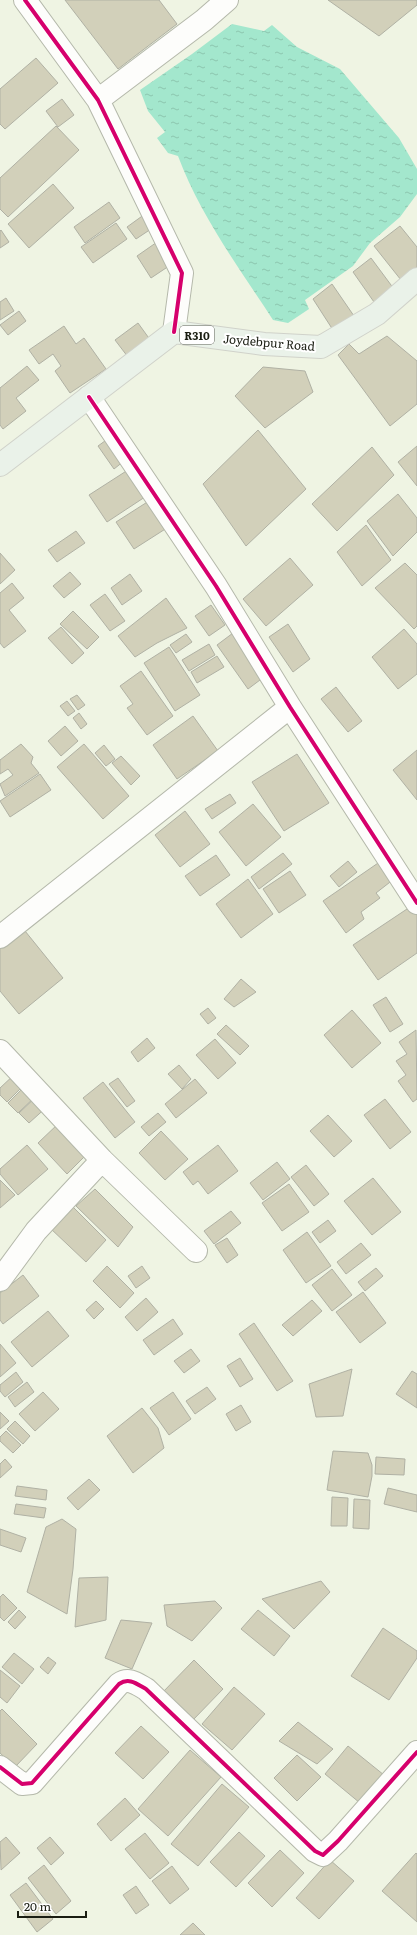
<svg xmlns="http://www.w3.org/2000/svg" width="417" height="1935" font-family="Literata,serif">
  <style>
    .water { fill: url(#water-ripples) }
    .building { fill: #d2d0ba; stroke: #b0b1a4 }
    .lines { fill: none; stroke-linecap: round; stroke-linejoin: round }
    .minor-casing { stroke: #b4b8aa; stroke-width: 24 }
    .major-casing { stroke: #d0d2ca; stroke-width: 24 }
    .minor { stroke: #fdfdfb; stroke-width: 22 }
    .major { stroke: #eaf2e9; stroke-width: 22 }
    .cycleway-casing { stroke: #fff; stroke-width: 6 }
    .cycleway { stroke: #d6006c; stroke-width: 4 }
    .labels { text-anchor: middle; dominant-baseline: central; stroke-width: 4; stroke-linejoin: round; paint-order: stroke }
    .shield { fill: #fff; stroke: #5f6159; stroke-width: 1 }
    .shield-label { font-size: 11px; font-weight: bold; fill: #1a1d12 }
    .street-label { font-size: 12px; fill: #1a1d12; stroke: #fff }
  </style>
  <defs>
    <pattern id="water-ripples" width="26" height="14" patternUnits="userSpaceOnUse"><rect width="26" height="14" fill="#a3e7cd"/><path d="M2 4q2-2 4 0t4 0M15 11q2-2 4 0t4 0" fill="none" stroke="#8cc6af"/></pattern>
  </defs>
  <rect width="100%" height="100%" fill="#eff4e3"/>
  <path class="water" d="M 232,24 L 264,31 L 272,25 L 297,47 L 340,69 L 399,138 L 417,169 L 417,194 L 400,217 L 370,243 L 353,266 L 305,300 L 309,309 L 288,323 L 273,320 C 239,268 200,215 178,156 L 168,153 L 157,138 L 165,132 L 148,111 L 140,90 L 192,54 Z"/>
  <path class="building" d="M 65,0 L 159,0 L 177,24 L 118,69 Z
    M 328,0 L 417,0 L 417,5 L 379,36 Z
    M 36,58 L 58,83 L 5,129 L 0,124 L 0,89 Z
    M 62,99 L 74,115 L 58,127 L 46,111 Z
    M 56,126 L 79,150 L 8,217 L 0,209 L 0,178 Z
    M 53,184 L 74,208 L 29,248 L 8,224 Z
    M 109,202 L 120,218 L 85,243 L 74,227 Z
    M 145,214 L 154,227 L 136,239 L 127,227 Z
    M 116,223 L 127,239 L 93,263 L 81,247 Z
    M 400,226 L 417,247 L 417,268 L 401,280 L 374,246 Z
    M 1,230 L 9,242 L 0,248 L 0,231 Z
    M 160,240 L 175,262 L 151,278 L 137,256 Z
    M 371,258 L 394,289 L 374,302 L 353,272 Z
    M 332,284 L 354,316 L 333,330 L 313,299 Z
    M 6,298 L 14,311 L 0,320 L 0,302 Z
    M 19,311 L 26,321 L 8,335 L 0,325 Z
    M 138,323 L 151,341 L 128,357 L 115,340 Z
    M 64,326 L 76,344 L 84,338 L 106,369 L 70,393 L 55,371 L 61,366 L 53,354 L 39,364 L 29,350 Z
    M 387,336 L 417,361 L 417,404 L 390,426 L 338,355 L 349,344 L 359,354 Z
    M 27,366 L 39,380 L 16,398 L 26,411 L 3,429 L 0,425 L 0,388 Z
    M 263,367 L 305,371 L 313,392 L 265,428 L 235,396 Z
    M 258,430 L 306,489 L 246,546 L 203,484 Z
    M 109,438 L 124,461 L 114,469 L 98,446 Z
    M 417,446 L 417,486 L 398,462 Z
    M 372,447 L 394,475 L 337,531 L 312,504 Z
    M 131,468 L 148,495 L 107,522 L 89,495 Z
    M 398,494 L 417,518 L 417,532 L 393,556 L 367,521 Z
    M 152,499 L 170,526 L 134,549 L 116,522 Z
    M 366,525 L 391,560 L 362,586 L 337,552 Z
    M 76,531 L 85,543 L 57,562 L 48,550 Z
    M 0,553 L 15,570 L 0,584 Z
    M 290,558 L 313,585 L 266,626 L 243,599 Z
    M 405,563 L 417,575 L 417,626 L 414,629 L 375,588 Z
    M 70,572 L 81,584 L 64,598 L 53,586 Z
    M 130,574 L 142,591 L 122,605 L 111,588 Z
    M 12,583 L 24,598 L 9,610 L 26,631 L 4,648 L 0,643 L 0,593 Z
    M 105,594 L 125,621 L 110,631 L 90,605 Z
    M 166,598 L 187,628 L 157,643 L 135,657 L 118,636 Z
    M 211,605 L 225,625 L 209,636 L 195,616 Z
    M 73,611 L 99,637 L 87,649 L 60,624 Z
    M 288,624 L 310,659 L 293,672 L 269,637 Z
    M 61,627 L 84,653 L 72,664 L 48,638 Z
    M 404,629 L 417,644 L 417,674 L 398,689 L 372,657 Z
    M 233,633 L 264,677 L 248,689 L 217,645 Z
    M 186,634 L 192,642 L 176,653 L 170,645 Z
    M 209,644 L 215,655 L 189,671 L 182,660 Z
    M 169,647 L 200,695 L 175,711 L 144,663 Z
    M 217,656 L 224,667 L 197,683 L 191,672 Z
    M 141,671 L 173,716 L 147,735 L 127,708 L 133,704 L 120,686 Z
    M 336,687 L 362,721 L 348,732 L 321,699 Z
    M 77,695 L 85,705 L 78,710 L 70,699 Z
    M 67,701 L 75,711 L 68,716 L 60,706 Z
    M 79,713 L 87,724 L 81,729 L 73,718 Z
    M 193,716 L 218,751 L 177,779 L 153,745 Z
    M 65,726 L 78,741 L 61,756 L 48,741 Z
    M 21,744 L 33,757 L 31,763 L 39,773 L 5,796 L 0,784 L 13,775 L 8,769 L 0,774 L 0,760 Z
    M 84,744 L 129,796 L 103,819 L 57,767 Z
    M 104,745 L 115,759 L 106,766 L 95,753 Z
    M 417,750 L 417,800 L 393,770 Z
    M 297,754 L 329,803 L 284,831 L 252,782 Z
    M 121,756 L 140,776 L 131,785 L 112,763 Z
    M 40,774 L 51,790 L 10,817 L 0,801 Z
    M 230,794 L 236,803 L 212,819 L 205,809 Z
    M 253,804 L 281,837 L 246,866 L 219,832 Z
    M 185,811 L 210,844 L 180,867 L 155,835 Z
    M 283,853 L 292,864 L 259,889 L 251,877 Z
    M 216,855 L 230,875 L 200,896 L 185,876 Z
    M 348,861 L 357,872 L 339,887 L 330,876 Z
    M 381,861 L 394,879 L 376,893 L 380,898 L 361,912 L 364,919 L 346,933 L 323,901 Z
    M 290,871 L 306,895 L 279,913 L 263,889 Z
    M 248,879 L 273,914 L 241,938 L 216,904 Z
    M 413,905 L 417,911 L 417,953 L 378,980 L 353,945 Z
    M 21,926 L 63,978 L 19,1014 L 0,991 L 0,943 Z
    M 241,979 L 256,992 L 234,1007 L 224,999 Z
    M 386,997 L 403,1024 L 390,1032 L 373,1005 Z
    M 208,1008 L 216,1018 L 208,1024 L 200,1014 Z
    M 352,1010 L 381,1043 L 352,1068 L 324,1035 Z
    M 226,1025 L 249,1046 L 240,1055 L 217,1034 Z
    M 416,1030 L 417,1099 L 413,1102 L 398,1081 L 406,1075 L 396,1061 L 407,1054 L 399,1042 Z
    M 147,1038 L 155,1048 L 138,1062 L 131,1052 Z
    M 215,1039 L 236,1063 L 218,1079 L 196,1055 Z
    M 179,1065 L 191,1079 L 182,1089 L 168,1074 Z
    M 16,1073 L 26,1083 L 7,1102 L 0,1095 L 0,1088 Z
    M 118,1078 L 135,1101 L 127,1107 L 109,1084 Z
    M 195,1079 L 207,1093 L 176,1118 L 165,1104 Z
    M 103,1082 L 135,1122 L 115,1138 L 83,1098 Z
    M 27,1084 L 37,1095 L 18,1113 L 8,1103 Z
    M 39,1094 L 49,1105 L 29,1123 L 19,1113 Z
    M 385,1099 L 411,1132 L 390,1149 L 364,1115 Z
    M 158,1113 L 166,1122 L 149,1136 L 141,1127 Z
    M 328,1115 L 352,1141 L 334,1157 L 310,1131 Z
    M 59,1123 L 87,1154 L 67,1174 L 38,1143 Z
    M 161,1131 L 188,1159 L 165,1180 L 139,1153 Z
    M 27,1145 L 48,1169 L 18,1195 L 0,1174 L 0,1169 Z
    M 218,1145 L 238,1171 L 208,1194 L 198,1181 L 193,1185 L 183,1172 Z
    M 277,1162 L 290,1179 L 263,1200 L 250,1183 Z
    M 306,1165 L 329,1194 L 314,1206 L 291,1177 Z
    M 373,1178 L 401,1212 L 372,1235 L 344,1201 Z
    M 0,1180 L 15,1195 L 0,1208 Z
    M 289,1184 L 309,1212 L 282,1231 L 262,1203 Z
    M 95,1189 L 133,1227 L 118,1247 L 76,1206 Z
    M 73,1207 L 106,1240 L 86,1262 L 50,1228 Z
    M 231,1211 L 241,1223 L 214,1244 L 204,1231 Z
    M 328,1220 L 336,1231 L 320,1243 L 312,1232 Z
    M 307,1232 L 331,1266 L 306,1283 L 283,1250 Z
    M 227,1238 L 238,1255 L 227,1263 L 215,1245 Z
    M 361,1243 L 371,1255 L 346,1274 L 337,1262 Z
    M 107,1266 L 134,1293 L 120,1308 L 93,1281 Z
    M 142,1266 L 150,1278 L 136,1288 L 128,1276 Z
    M 376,1268 L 383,1276 L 365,1291 L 358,1282 Z
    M 332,1269 L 352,1295 L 332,1311 L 312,1285 Z
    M 23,1275 L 39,1296 L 3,1324 L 0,1320 L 0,1293 Z
    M 363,1292 L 386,1323 L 360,1343 L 336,1312 Z
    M 146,1298 L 158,1312 L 137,1331 L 125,1317 Z
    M 312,1300 L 322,1311 L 293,1336 L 282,1325 Z
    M 96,1301 L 104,1309 L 94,1319 L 86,1310 Z
    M 48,1311 L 69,1336 L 32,1367 L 11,1342 Z
    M 173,1319 L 183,1334 L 154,1355 L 143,1340 Z
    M 254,1323 L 293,1381 L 277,1391 L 239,1334 Z
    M 0,1344 L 16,1363 L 0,1377 Z
    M 191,1349 L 200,1361 L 184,1373 L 174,1361 Z
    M 240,1358 L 253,1379 L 240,1387 L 227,1366 Z
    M 352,1369 L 343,1416 L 316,1417 L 309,1384 Z
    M 412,1371 L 417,1374 L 417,1408 L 396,1394 Z
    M 16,1372 L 23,1382 L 5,1397 L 0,1391 L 0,1385 Z
    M 27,1382 L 34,1392 L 15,1407 L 8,1397 Z
    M 207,1387 L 216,1399 L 195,1414 L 186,1401 Z
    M 43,1392 L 59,1409 L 35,1431 L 19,1414 Z
    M 173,1392 L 191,1419 L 169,1435 L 150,1408 Z
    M 241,1405 L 251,1422 L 236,1431 L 226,1414 Z
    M 142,1408 L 158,1428 L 164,1448 L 133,1473 L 107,1436 Z
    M 0,1412 L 9,1421 L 0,1429 Z
    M 15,1421 L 30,1436 L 23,1444 L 7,1429 Z
    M 6,1431 L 21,1445 L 13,1453 L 0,1441 L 0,1437 Z
    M 333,1451 L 368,1453 L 372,1465 L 372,1476 L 368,1497 L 327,1490 Z
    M 376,1457 L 405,1459 L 404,1475 L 375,1474 Z
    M 5,1459 L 12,1467 L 0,1478 L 0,1464 Z
    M 89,1479 L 100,1490 L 78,1510 L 67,1498 Z
    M 17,1486 L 47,1490 L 46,1500 L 15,1496 Z
    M 388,1488 L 417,1495 L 417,1512 L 384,1504 Z
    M 332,1497 L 348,1498 L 347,1526 L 331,1526 Z
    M 354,1499 L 370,1500 L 369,1529 L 353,1528 Z
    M 16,1504 L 46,1508 L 44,1518 L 14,1514 Z
    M 62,1519 L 76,1529 L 73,1569 L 67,1614 L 27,1592 L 46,1527 Z
    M 0,1529 L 26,1538 L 21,1552 L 0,1545 Z
    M 108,1577 L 106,1620 L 75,1627 L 79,1578 Z
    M 321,1581 L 330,1592 L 294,1629 L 262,1599 Z
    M 3,1594 L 17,1608 L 4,1621 L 0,1617 L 0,1597 Z
    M 215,1601 L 222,1608 L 192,1641 L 167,1626 L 164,1605 Z
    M 19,1610 L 26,1617 L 15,1629 L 8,1622 Z
    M 258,1610 L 290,1636 L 274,1656 L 241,1629 Z
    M 121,1620 L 152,1623 L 132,1669 L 105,1658 Z
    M 383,1628 L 417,1651 L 417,1658 L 389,1700 L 351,1676 Z
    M 14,1653 L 34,1669 L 22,1684 L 2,1667 Z
    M 48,1657 L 56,1663 L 48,1674 L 40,1667 Z
    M 194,1660 L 223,1689 L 192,1721 L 162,1693 Z
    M 0,1670 L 20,1686 L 7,1703 L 0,1697 Z
    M 234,1687 L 265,1714 L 232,1750 L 202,1724 Z
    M 2,1709 L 37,1744 L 15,1767 L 0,1753 L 0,1711 Z
    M 298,1722 L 333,1749 L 317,1764 L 279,1741 Z
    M 141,1726 L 169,1752 L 143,1779 L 115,1753 Z
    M 348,1746 L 384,1775 L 360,1803 L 325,1774 Z
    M 190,1750 L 221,1777 L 168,1836 L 138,1809 Z
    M 297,1755 L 321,1777 L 297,1801 L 274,1778 Z
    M 222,1784 L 249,1807 L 198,1866 L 171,1844 Z
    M 125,1798 L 140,1815 L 111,1841 L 97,1824 Z
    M 239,1832 L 265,1856 L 236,1887 L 210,1862 Z
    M 145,1833 L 169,1863 L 150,1879 L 125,1849 Z
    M 6,1837 L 20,1853 L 1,1870 L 0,1842 Z
    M 50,1837 L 64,1853 L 51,1865 L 37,1848 Z
    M 280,1850 L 304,1873 L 272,1907 L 248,1883 Z
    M 416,1853 L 417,1854 L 417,1922 L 382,1891 Z
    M 330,1860 L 354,1881 L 319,1919 L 296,1898 Z
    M 44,1865 L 71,1901 L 56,1914 L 28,1878 Z
    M 172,1866 L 189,1889 L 170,1904 L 152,1881 Z
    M 26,1883 L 53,1919 L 37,1932 L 10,1895 Z
    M 136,1886 L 149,1905 L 136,1914 L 123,1895 Z
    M 193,1923 L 205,1935 L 180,1935 Z"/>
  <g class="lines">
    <defs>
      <path id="minor" d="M 25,0 L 98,100 L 182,273 L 174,332
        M 98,100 L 204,20 L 227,0
        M 89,397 L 216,586 L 290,707 L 417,903
        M 0,937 L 290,707
        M 0,1051 L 102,1160 L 196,1251
        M 0,1280 L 36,1231 L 102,1160
        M 0,1767 L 22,1784 L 32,1783 L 119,1684 C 129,1677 137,1684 146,1689 L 315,1851 L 323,1855 L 338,1841 L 417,1752"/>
      <path id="major" d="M 0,465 L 174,332 L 264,344 L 321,347 L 377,314 L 417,279"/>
    </defs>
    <use href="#minor" class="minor-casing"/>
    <use href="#major" class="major-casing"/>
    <use href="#minor" class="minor"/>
    <use href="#major" class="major"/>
    <defs>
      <path id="cycleway" d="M 25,0 L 98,100 L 182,273 L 174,332
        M 89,397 L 216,586 L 290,707 L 417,903
        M 0,1767 L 22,1784 L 32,1783 L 119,1684 C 129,1677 137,1684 146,1689 L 315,1851 L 323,1855 L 338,1841 L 417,1752"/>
    </defs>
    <use href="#cycleway" class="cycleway-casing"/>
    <use href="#cycleway" class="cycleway"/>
  </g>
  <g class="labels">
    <rect class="shield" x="180" y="326" width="34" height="18" rx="3"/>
    <g class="shield-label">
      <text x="197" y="335">R310</text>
    </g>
    <g class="street-label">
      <text transform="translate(269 342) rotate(5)">Joydebpur Road</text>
    </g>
  </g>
  <path d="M18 1911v6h68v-6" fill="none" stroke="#1a1d12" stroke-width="2"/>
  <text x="24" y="1911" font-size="12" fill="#1a1d12" stroke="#ffffff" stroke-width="3" paint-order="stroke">20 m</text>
</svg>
